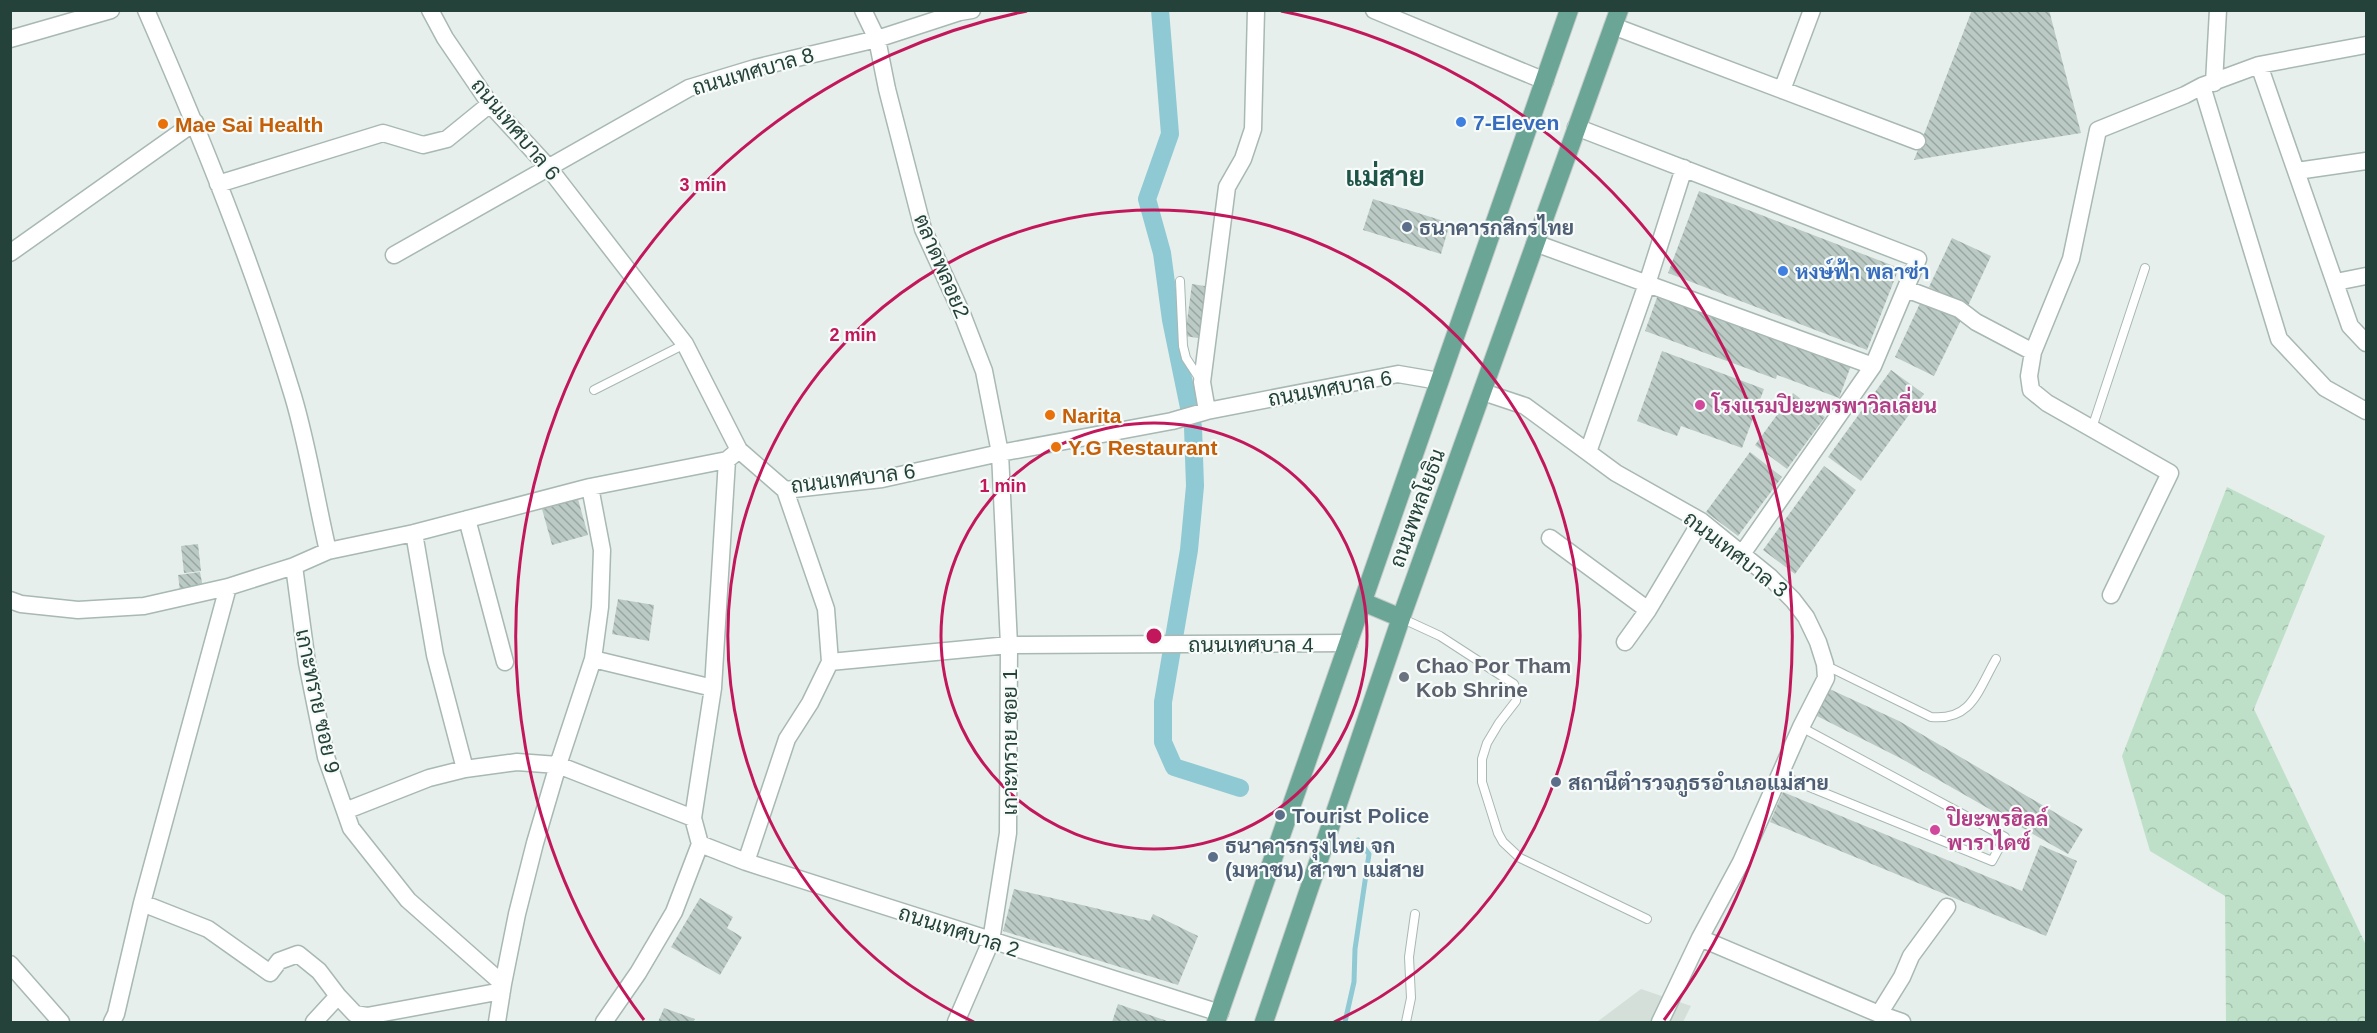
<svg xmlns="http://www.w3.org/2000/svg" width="2377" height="1033" font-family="Arial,Sarabun,sans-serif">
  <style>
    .built { fill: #d4dfda }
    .forest { fill: url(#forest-crowns) }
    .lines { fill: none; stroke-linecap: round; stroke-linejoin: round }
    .stream { stroke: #8ec9d4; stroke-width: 5 }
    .canal { stroke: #8ec9d4; stroke-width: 18 }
    .building { fill: url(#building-back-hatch) }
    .lane-casing { stroke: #a8b8b2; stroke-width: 10 }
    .street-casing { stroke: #a8b8b2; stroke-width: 19 }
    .primary-casing { stroke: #c2cac8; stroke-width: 20 }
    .lane { stroke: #fff; stroke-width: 8 }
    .street { stroke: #fff; stroke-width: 16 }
    .primary { stroke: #6aa596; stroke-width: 18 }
    .ring { fill: none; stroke: #c2185b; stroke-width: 3 }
    .shop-dot { fill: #3f7fe0; stroke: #f7fbf9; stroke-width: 2 }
    .food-dot { fill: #e8710a; stroke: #f7fbf9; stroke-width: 2 }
    .service-dot { fill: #5c6f8a; stroke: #f7fbf9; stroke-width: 2 }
    .hotel-dot { fill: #d1479c; stroke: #f7fbf9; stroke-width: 2 }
    .worship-dot { fill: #6b7280; stroke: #f7fbf9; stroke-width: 2 }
    .labels { text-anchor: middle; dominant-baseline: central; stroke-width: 4.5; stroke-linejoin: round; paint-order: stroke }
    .street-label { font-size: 21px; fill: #24423a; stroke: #f7fbf9 }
    .shop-label { font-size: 21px; font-weight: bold; fill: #366cbe; stroke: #f7fbf9; text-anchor: start }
    .food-label { font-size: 21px; font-weight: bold; fill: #c56008; stroke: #f7fbf9; text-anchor: start }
    .service-label { font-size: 21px; font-weight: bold; fill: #4e5e75; stroke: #f7fbf9; text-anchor: start }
    .hotel-label { font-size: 21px; font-weight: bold; fill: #b23c85; stroke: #f7fbf9; text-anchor: start }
    .worship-label { font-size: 21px; font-weight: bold; fill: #5b616d; stroke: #f7fbf9; text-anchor: start }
    .district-label { font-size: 27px; font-weight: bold; fill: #1f5548; stroke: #f7fbf9 }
    .centre { fill: #c2185b; stroke: #f7fbf9; stroke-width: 3 }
    .ring-label { font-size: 18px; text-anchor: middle; font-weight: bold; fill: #c2185b; stroke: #f7fbf9; stroke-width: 4.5; stroke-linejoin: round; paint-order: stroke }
  </style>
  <defs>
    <pattern id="forest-crowns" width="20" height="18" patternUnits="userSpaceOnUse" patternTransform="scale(1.5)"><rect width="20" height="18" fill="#bfe0c8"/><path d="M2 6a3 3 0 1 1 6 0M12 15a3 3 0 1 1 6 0" fill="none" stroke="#a4c1ad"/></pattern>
    <pattern id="building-back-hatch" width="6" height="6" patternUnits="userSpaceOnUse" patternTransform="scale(1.5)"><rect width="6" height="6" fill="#bbcac4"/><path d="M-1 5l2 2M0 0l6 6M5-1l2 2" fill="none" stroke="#98a6a0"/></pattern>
  </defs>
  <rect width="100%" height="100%" fill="#e6efeb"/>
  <path class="built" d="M 1641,989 L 1691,1006 L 1683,1022 L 1597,1022 Z"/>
  <path class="forest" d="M 2227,487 L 2325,536 L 2254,709 L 2366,945 L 2366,1022 L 2226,1022 L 2225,896 L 2150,851 L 2122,756 Z"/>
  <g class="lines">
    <path class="stream" d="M 1345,1022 L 1354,982 L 1355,949 L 1369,854 L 1358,840"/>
    <path class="canal" d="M 1160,10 L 1170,134 L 1147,199 L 1162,253 L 1171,320 L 1193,427 L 1195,486 L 1189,550 L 1163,702 L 1163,742 L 1174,767 L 1240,788"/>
  </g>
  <path class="building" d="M 1972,10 L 2049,10 L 2081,133 L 1914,160 Z
    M 1699,191 L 1899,268 L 1867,350 L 1668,273 Z
    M 1373,199 L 1450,223 L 1441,254 L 1363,230 Z
    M 1952,238 L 1991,256 L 1968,306 L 1929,287 Z
    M 1192,284 L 1211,287 L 1204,339 L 1185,336 Z
    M 1659,292 L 1852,363 L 1839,398 L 1777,375 L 1776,379 L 1645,331 Z
    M 1922,299 L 1962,318 L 1934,376 L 1895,357 Z
    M 1662,351 L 1764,389 L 1742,448 L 1681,426 L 1677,436 L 1637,421 Z
    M 1891,370 L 1924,394 L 1861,481 L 1828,457 Z
    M 1793,393 L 1825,417 L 1787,469 L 1755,445 Z
    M 1750,452 L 1782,477 L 1738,536 L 1706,512 Z
    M 1824,466 L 1856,490 L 1795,574 L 1763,550 Z
    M 578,499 L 588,535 L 552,545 L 542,509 Z
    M 198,544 L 201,571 L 184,573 L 181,546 Z
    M 200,572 L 203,588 L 180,591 L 178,575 Z
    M 618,599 L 654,605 L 649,641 L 612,634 Z
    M 1823,686 L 1899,721 L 2083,829 L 2068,854 L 1902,759 L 1813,714 Z
    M 1783,792 L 2022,891 L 2040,845 L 2077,861 L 2046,936 L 1770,822 Z
    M 1014,889 L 1150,921 L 1153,914 L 1198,936 L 1178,985 L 1003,931 Z
    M 700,898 L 733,917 L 727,928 L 742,937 L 720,975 L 671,947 Z
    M 1118,1004 L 1170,1022 L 1112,1022 Z
    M 664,1008 L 695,1019 L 693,1022 L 658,1022 Z"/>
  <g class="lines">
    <defs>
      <path id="lane" d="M 1180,281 L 1183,346 L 1186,358 L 1201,381
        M 594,390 L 685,344
        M 2092,428 L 2145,268
        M 1401,618 L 1440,636 L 1514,684 L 1517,693 L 1516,701 L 1499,723 L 1487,743 L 1482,759 L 1482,782 L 1498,833 L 1503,842 L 1520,858 L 1647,919
        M 1825,665 L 1931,717 C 1972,721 1978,690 1996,659
        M 1780,775 L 1992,861 L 2005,837 L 1801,727
        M 1406,1022 L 1411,998 L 1409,957 L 1415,914"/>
      <path id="street" d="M 146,10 C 201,136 253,264 293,396 C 308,446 316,500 328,551
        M 430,10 L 445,38 L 490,104 L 548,167 L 685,344 L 739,450 L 785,490 L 882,479 L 1000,453 L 1172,421 L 1207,411 L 1398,374 L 1439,381
        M 863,10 L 877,39 L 887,89 L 923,229 L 962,314 L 984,371 L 1000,453 L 1009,645 L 1008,833 L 991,941 L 956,1022
        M 1374,10 L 1545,81
        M 1613,26 L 1917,141
        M 10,39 L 111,10
        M 2259,65 L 2350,326 L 2366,343
        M 2214,83 L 2218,10
        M 2202,86 L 2279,339 L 2325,388 L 2366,411
        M 1782,90 L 1812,10
        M 1576,127 L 1918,259 L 1873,366 L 1742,554
        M 2297,171 L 2366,161
        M 218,184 L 383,133 L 423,145 L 447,139 L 490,104
        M 1535,243 L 1873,366
        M 10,253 L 195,122
        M 394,255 L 689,88 L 755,68 L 877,39 L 960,12 L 972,10
        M 2336,282 L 2366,276
        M 1906,289 L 1959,309 L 1976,322 L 2033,352
        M 1483,392 L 1525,406 L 1616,473 L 1701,521 L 1770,577 L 1793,600 L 1806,617 L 1818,642 L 1825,664 L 1826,678 L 1801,727 L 1741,862 L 1700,938 L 1660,1022
        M 1207,411 L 1202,382 L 1227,187 L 1243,159 L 1253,129 L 1256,10
        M 1588,452 L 1647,284 L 1684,168
        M 467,519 L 505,662
        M 414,533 L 435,655 L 465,769 L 517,762 L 558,765 L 693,818
        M 1550,538 L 1648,610
        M 294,566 L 307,663 L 326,757 L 351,828 L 408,900 L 503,984 L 497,1022
        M 2111,595 L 2170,473 L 2047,403 L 2031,390 L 2029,376 L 2033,352 L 2071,259 L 2098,130 L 2185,95 L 2202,86 L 2259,65 L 2366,45
        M 10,600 L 21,604 L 78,610 L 144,606 L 228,587 L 294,566 L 328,551 L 414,533 L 590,487 L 727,460 L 739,450
        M 1625,642 L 1648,610 L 1701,521
        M 593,659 L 713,688
        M 830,662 L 1009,645 L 1349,643
        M 345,811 L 429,778 L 465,769
        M 700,844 L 746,862 L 1220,1013
        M 746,862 L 787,739 L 810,703 L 830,662 L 826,609 L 785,490
        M 142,903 L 208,929 L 270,973 L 279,961 L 298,954 L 319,971 L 338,996 L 314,1022
        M 1700,938 L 1879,1014 L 1902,1022
        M 10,964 L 61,1022
        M 503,984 L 517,914 L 535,843 L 558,765 L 593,659 L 600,607 L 602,550 L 590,487
        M 338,996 L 355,1014 L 367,1016 L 502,991
        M 1879,1014 L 1902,977 L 1911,956 L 1947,907
        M 112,1022 L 116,1014 L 142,903 L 228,587
        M 604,1022 L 638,973 L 674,912 L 700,844 L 693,818 L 713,688 L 727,460"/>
      <path id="primary" d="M 1363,602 L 1401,618
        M 1216,1022 L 1569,10
        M 1264,1022 L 1401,618 L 1619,10"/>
    </defs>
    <use href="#lane" class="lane-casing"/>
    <use href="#street" class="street-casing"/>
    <use href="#primary" class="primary-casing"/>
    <use href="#lane" class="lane"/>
    <use href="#street" class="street"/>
    <use href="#primary" class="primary"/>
  </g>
  <g class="ring">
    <circle cx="1154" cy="636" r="213"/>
    <path d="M974 1022A426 426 0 1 1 1334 1022"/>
    <path d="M644 1020A638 638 0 0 1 1027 11M1281 11A638 638 0 0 1 1664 1020"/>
  </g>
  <g class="shop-dot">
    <circle cx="1461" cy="122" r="6"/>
    <circle cx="1783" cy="271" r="6"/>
  </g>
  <g class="food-dot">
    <circle cx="163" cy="124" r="6"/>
    <circle cx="1050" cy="415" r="6"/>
    <circle cx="1056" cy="447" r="6"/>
  </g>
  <g class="service-dot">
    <circle cx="1407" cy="227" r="6"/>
    <circle cx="1556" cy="782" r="6"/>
    <circle cx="1280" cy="815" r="6"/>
    <circle cx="1213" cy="857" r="6"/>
  </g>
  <g class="hotel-dot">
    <circle cx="1700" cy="405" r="6"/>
    <circle cx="1935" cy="830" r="6"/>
  </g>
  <circle class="worship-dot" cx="1404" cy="677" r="6"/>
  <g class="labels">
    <g class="street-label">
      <text transform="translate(753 71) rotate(-16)">ถนนเทศบาล 8</text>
      <text transform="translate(516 129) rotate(50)">ถนนเทศบาล 6</text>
      <text transform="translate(942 266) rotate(67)">ตลาดพลอย2</text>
      <text transform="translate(1330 388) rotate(-10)">ถนนเทศบาล 6</text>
      <text transform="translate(853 478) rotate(-7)">ถนนเทศบาล 6</text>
      <text transform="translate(1417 508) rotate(-70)">ถนนพหลโยธิน</text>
      <text transform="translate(1736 554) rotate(38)">ถนนเทศบาล 3</text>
      <text x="1251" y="644">ถนนเทศบาล 4</text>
      <text transform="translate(318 701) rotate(78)">เกาะทราย ซอย 9</text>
      <text transform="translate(1009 742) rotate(-90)">เกาะทราย ซอย 1</text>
      <text transform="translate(959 931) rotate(18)">ถนนเทศบาล 2</text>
    </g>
    <g class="shop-label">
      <text x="1473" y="122">7-Eleven</text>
      <text x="1795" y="271">หงษ์ฟ้า พลาซ่า</text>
    </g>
    <g class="food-label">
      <text x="175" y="124">Mae Sai Health</text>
      <text x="1062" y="415">Narita</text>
      <text x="1068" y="447">Y.G Restaurant</text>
    </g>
    <g class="service-label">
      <text x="1419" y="227">ธนาคารกสิกรไทย</text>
      <text x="1568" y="782">สถานีตำรวจภูธรอำเภอแม่สาย</text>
      <text x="1292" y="815">Tourist Police</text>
      <text x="1225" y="845">ธนาคารกรุงไทย จก<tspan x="1225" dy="24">(มหาชน) สาขา แม่สาย</tspan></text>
    </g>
    <g class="hotel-label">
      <text x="1712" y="405">โรงแรมปิยะพรพาวิลเลี่ยน</text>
      <text x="1947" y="818">ปิยะพรฮิลล์<tspan x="1947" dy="24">พาราไดซ์</tspan></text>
    </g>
    <g class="worship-label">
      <text x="1416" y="665">Chao Por Tham<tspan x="1416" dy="24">Kob Shrine</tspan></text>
    </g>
    <g class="district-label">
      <text x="1385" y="177">แม่สาย</text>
    </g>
  </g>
  <circle cx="1154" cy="636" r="9" class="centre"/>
  <g class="ring-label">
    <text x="703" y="191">3 min</text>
    <text x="853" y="341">2 min</text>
    <text x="1003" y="492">1 min</text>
  </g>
  <rect width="2377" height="1033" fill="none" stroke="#24423a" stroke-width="24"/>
</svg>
